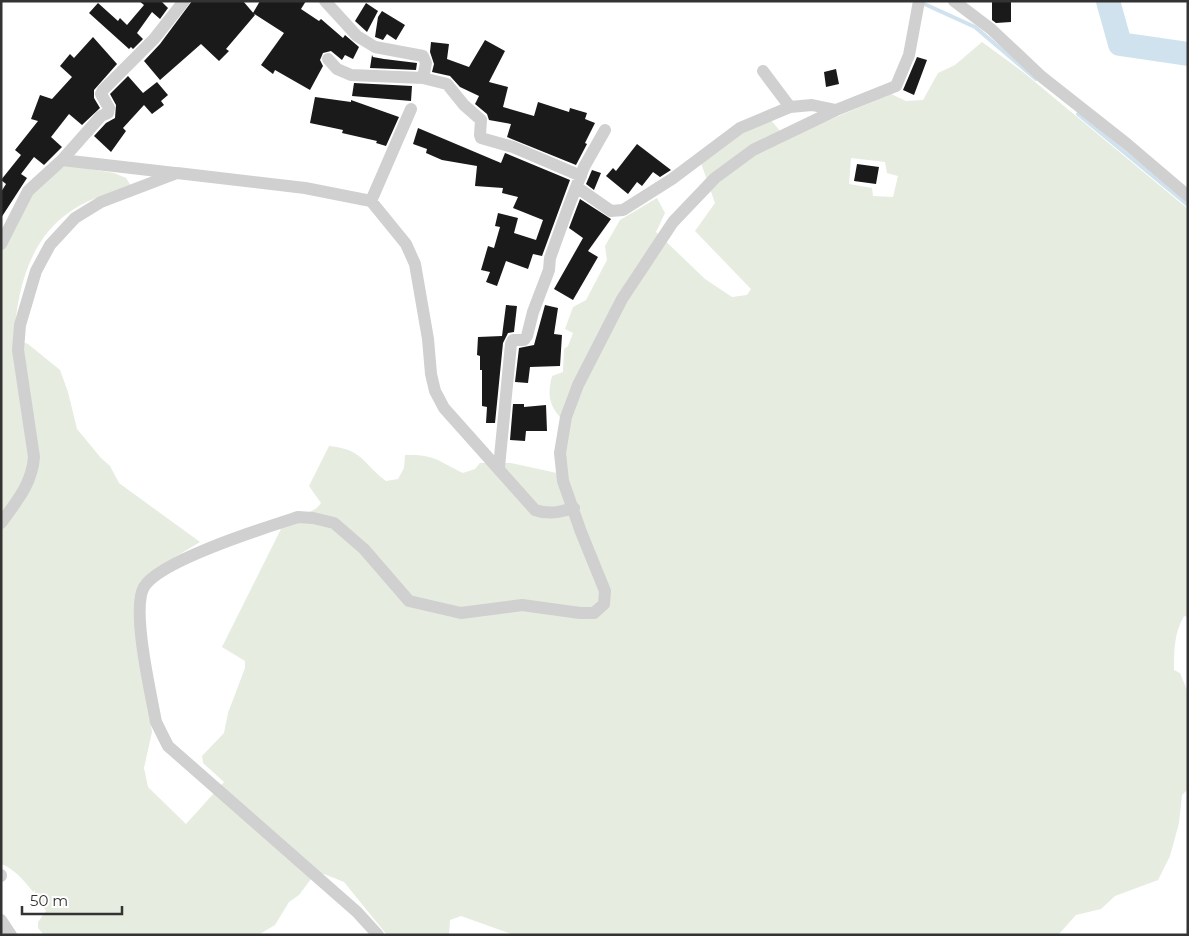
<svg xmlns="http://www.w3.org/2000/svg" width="1189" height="936" font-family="Montserrat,sans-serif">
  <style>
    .green { fill: #e6ecdf; fill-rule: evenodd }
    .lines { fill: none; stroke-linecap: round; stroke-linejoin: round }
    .stream { stroke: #cfe2ee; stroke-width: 4 }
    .river { stroke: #cfe2ee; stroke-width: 24 }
    .building { fill: #1a1a1a }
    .minor { stroke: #d0d0d0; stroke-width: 12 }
  </style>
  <rect width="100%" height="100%" fill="#fff"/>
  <path class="green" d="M 982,42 L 1023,72 L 1188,209 L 1188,617 L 1184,616 C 1174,633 1174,651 1174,670 L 1180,673 L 1187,690 L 1188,789 L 1182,795 L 1179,823 L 1170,856 L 1158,880 L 1115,896 L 1101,909 L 1076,915 L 1058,935 L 514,935 L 461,916 L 450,920 L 449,935 L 387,935 L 344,882 L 324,874 L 311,879 L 299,895 L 289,902 L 275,925 L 258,935 L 44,935 L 38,928 L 38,922 L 46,911 C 36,895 19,870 1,864 L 1,253 L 13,226 L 34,188 L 66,165 L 114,173 L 126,178 L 131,186 C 113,193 90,198 74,209 C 29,237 17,290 14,339 L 28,344 L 60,370 L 68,392 L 77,429 L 101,458 L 110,466 L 119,483 L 200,542 L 162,565 L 145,579 L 136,628 L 152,732 L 144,768 L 148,787 L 186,824 L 224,782 L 203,763 L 202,756 L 224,733 L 228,713 L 245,668 L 245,661 L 222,647 L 288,515 C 300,514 314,514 321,503 L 309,486 L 329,446 C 363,449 363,464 386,481 L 398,479 L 404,468 L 405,455 C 435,454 438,461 463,473 L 475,469 L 480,463 L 511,463 L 566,475 L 565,455 L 568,426 C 551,408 546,401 552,376 L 563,372 L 564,349 L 568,346 L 573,333 L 565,329 L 573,307 L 586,300 L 607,260 L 605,246 L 620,220 L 657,198 L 665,213 L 656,232 L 705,279 L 732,297 L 747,295 L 751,289 L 695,231 L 715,203 L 701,163 L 742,130 L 770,119 L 786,138 L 891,94 L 906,101 L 923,100 L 938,73 L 955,65 ZM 851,158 L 885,162 L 887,173 L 898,176 L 893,197 L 873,196 L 872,188 L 849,184 Z"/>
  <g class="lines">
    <path class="stream" d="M 920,2 L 975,27 L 1036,79
      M 1078,114 L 1188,205"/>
    <path class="river" d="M 1108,1 L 1120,44 L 1188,54"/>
  </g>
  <path class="building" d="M 139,1 L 161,1 L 168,8 L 160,19 L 152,12 L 137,33 L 143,39 L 133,49 L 131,47 L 129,49 L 89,13 L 98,3 L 118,21 L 120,18 L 127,25 L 144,5 Z
    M 192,1 L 243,1 L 255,15 L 226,49 L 229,51 L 219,61 L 201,44 L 160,80 L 144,61 L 160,44 Z
    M 260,1 L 306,1 L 301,9 L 319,21 L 321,19 L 343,38 L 345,35 L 359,47 L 353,59 L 345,55 L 342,60 L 331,51 L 323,53 L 320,60 L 323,66 L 310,90 L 275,70 L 273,74 L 261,65 L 284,33 L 253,13 Z
    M 992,1 L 1011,1 L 1011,22 L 996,23 L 992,20 Z
    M 366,3 L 378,11 L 367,32 L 355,21 Z
    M 382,11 L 405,25 L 396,40 L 387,34 L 383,40 L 375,37 L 378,17 Z
    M 93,37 L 117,64 L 94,90 L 94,98 L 100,108 L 82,125 L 69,114 L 51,137 L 62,147 L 44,165 L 34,157 L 21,174 L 27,178 L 1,218 L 1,192 L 6,184 L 1,180 L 21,155 L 15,150 L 38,121 L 31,119 L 40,95 L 52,99 L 72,77 L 60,66 L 70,54 L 74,58 Z
    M 485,40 L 505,51 L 489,82 L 508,87 L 503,107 L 534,116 L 538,102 L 569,112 L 570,108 L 587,113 L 585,119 L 595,123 L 585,143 L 587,144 L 576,165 L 507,137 L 511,124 L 489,120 L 487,114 L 475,104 L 479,96 L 460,87 L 450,76 L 432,72 L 434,64 L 430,52 L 431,42 L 449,44 L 447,59 L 469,67 Z
    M 372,55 L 373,57 L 384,59 L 417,63 L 416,70 L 370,68 Z
    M 917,57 L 927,60 L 914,95 L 903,90 Z
    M 836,69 L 839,84 L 826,87 L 824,72 Z
    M 128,76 L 143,93 L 157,82 L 168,95 L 161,101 L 164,105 L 152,114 L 144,105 L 123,128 L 126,131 L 111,152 L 94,136 L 106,123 L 115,118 L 116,105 L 110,94 Z
    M 354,83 L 412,86 L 411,101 L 352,96 Z
    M 315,97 L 351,102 L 351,100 L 399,117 L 386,146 L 376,143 L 377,141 L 342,133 L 343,130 L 310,123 Z
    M 418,128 L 501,163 L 505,153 L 570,180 L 542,256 L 533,254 L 528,269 L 506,261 L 497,286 L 486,282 L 490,272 L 481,270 L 488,246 L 494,248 L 500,227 L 495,226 L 498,213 L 518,218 L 514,233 L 536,240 L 543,220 L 513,208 L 518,197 L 502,193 L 503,188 L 475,186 L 477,166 L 442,160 L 426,153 L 427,149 L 413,144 Z
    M 637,144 L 671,170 L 660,177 L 653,172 L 642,186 L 637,182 L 628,194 L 606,176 L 613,168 L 616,171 Z
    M 857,164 L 879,167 L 876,184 L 854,181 Z
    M 592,170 L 601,173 L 594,190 L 586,184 Z
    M 580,199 L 611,219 L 588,251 L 598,257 L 573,300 L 554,289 L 583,238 L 569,228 Z
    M 506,305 L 517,306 L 514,332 L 508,333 L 503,343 L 495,423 L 486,423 L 487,407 L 482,406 L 482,370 L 480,370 L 480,356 L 477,355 L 478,337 L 502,336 Z
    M 545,305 L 558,308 L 554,334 L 562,335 L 560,366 L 530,367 L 528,383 L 515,382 L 519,348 L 534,345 Z
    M 513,404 L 524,404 L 524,407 L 546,405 L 547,431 L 526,431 L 525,441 L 510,440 Z"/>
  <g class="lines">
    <path class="minor" d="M 325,1 L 357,36 L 375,47 L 423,56 L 426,63 L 423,78 L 447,84 L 464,105 L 481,120 L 480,135 L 481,138 L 513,147 L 581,176
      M 954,1 L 991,29 L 1042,77 L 1127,144 L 1188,196
      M 328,59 L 337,69 L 351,75 L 423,78
      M 763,71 L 790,107
      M 62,160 L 101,116 L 108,113 L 109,108 L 101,94 L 103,90 L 154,39 L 184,1
      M 578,188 L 611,211 L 623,210 L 672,179 L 740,128 L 790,107 L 812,105 L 836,110
      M 371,201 L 411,109
      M 1,244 L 28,191 L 62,160 L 175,173
      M 499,467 L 511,344 L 513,340 L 524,340 L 527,336 L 533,312 L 549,270 L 550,258 L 568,208 L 584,167 L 605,130
      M 1,523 C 16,502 32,484 34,457 L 18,350 L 20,325 L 36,271 L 50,245 L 75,218 L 101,202 L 177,173 L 305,188 L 371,201 L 406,244 L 415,264 L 428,339 L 431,374 L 435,391 L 444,408 L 535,510 C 549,515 560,512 574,508
      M 1,875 L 1,876
      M 1,920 L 11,935
      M 378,935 L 357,912 L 168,746 L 156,722 C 151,694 131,609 144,587 C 160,560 267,527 298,517 L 313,518 L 334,523 L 364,549 L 409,601 L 461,613 L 522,605 L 580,613 L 594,613 L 604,604 L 605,591 L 581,532 L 563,481 L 560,453 L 566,417 L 578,385 L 622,299 L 673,222 L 715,178 L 753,150 L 836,110 L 896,86 L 909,55 L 919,1"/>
  </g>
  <rect width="1189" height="936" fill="none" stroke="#333333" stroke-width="5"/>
  <path d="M22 906v8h100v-8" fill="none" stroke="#333333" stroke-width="2.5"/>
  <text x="30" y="906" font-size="15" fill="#333333" stroke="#ffffff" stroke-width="4" paint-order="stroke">50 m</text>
</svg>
